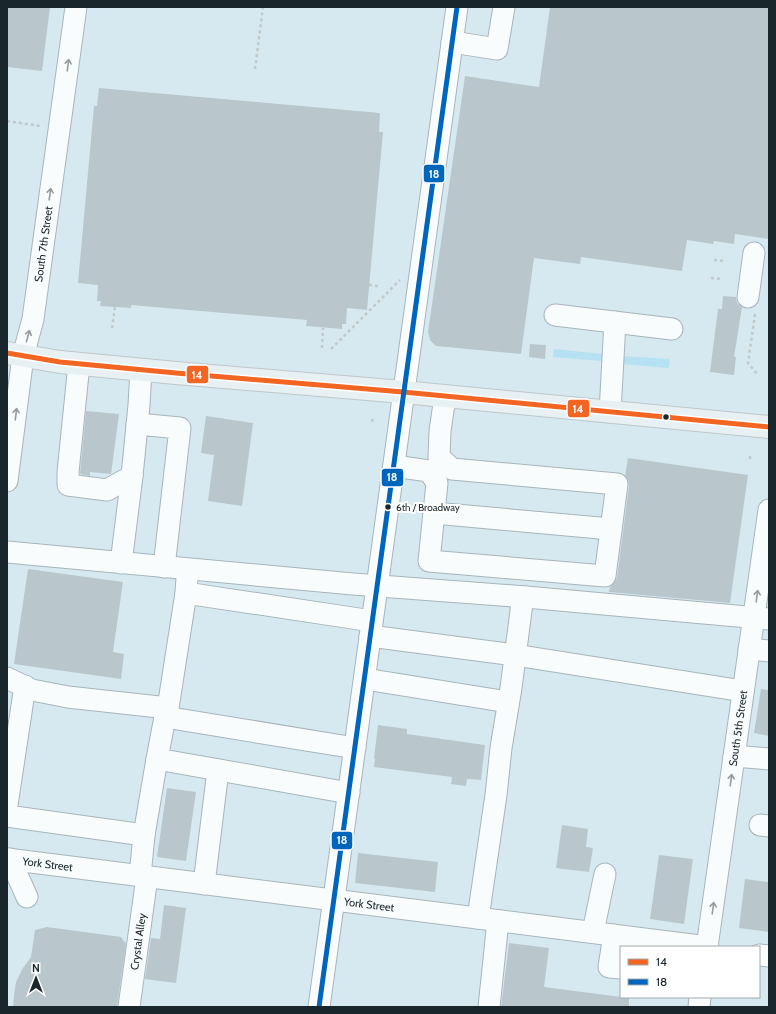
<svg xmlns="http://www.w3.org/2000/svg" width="776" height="1014" font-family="Cabin,sans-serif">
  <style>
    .green { fill: #b6e1f3 }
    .building { fill: #b9c7cd }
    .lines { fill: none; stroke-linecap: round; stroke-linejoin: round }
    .minor-casing { stroke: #a7b5bb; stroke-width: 23 }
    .major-casing { stroke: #bec7cb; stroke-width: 24 }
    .path { stroke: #c2c9ca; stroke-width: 2.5; stroke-dasharray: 3 3; stroke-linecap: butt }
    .minor { stroke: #f9fcfd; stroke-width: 21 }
    .major { stroke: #e7f0f3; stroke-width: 22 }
    .bus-1-casing { stroke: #fff; stroke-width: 8 }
    .bus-2-casing { stroke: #fff; stroke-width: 8 }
    .bus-1 { stroke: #f26522; stroke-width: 5 }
    .bus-2 { stroke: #0065bd; stroke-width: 5 }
    .oneway { stroke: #949c9e }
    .bus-dot { fill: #19262b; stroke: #fff; stroke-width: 1.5 }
    .labels { text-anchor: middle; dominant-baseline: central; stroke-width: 4; stroke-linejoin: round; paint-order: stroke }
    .bus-label { font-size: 10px; fill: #19262b; stroke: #fff; text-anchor: start }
    .street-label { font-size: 11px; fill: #19262b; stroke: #fff }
    .line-badge { stroke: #fff; stroke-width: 1.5 }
    .badge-label { font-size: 11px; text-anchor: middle; font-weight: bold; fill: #fff }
  </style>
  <rect width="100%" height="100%" fill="#d6e9f0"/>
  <path class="green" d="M 554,349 L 603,354 L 602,361 L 553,357 Z
    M 623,356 L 670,359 L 669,368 L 622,364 Z"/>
  <path class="building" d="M 7,7 L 50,7 L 42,71 L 7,67 Z
    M 550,7 L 769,7 L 769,239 L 735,234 L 734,244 L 714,241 L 713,244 L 687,240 L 682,271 L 581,257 L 580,264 L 534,258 L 521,354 L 436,346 L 430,340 L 428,332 L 465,76 L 539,87 Z
    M 99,88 L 380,113 L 379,132 L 383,132 L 367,310 L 347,308 L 346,324 L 342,324 L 342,329 L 306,326 L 307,320 L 131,305 L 131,308 L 100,306 L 101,301 L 97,301 L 98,285 L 78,283 L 94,106 L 97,106 Z
    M 723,296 L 736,297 L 737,303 L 742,307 L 734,357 L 736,357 L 734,375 L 710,372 L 718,309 L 722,309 Z
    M 530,344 L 546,345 L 545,359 L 529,357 Z
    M 86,411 L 119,414 L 111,474 L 90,472 L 90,476 L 80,474 Z
    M 206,416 L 253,423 L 242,506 L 208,501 L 214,455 L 201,453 Z
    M 628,458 L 748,475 L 730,603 L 609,592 L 610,587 L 614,583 L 617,578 L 629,486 L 628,480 L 625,476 Z
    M 28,569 L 123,582 L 113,652 L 124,654 L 121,679 L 14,664 Z
    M 761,689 L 769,690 L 769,736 L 754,733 Z
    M 378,725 L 407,729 L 407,734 L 485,745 L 481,780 L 467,779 L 466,786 L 451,784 L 452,777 L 374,767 L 375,759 L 374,758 Z
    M 167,788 L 196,792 L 186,861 L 157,857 Z
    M 562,825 L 588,829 L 586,847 L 593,848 L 589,872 L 556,868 Z
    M 358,853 L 438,862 L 435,892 L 355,883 Z
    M 659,855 L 693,859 L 684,924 L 650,919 Z
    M 745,879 L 769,882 L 769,932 L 739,928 Z
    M 164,905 L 186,908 L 176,983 L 145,979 L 151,938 L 160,939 Z
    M 47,927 L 121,937 L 126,944 L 117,1007 L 13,1007 L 14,995 L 16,982 L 23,968 L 31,957 L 35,930 Z
    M 509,943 L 549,948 L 544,987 L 629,998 L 629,1007 L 501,1007 Z"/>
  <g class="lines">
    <defs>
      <g id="minor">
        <path d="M 452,42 L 497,49 L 504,7"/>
        <path d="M 748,297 L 754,253"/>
        <path d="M 555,315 L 672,329"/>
        <path d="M 79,364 L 68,472 L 68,485 L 107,490 L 132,476 L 139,405 L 141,370"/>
        <path d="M 610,412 L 615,322"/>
        <path d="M 137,424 L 180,428 L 164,567"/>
        <path d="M 394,466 L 429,471 L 437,483 L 429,561 L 605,576 L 617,484 L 452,469 L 439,457 L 440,431 L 445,397"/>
        <path id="s1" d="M 7,481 L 23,356 L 33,319 L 76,7"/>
        <path d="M 434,513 L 611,529"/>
        <path d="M 7,552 L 353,584 L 526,597"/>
        <path d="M 121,563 L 132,476"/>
        <path d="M 187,578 L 186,593 L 372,621"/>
        <path d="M 186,593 L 168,708 L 165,717 L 157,759 L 349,793"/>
        <path d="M 370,636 L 515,655 L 743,691"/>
        <path d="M 749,649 L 769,651"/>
        <path d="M 7,678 L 32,690 L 68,697 L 168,708"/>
        <path d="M 365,679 L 508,702"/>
        <path d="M 165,717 L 355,748"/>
        <path d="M 734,756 L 769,759"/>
        <path d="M 7,805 L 25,686"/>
        <path d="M 7,816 L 144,835 L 140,876"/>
        <path d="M 760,825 L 769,826"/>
        <path d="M 144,835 L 157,759"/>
        <path id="s2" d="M 7,859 L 708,947"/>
        <path d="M 10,859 L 27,897"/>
        <path d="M 204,884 L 218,770"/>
        <path d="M 478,918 L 496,795 L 501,748 L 511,688 L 522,603 L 526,597 L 769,619"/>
        <path d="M 593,932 L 605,874"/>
        <path d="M 614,935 L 609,967 L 621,968"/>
        <path id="s3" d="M 707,947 L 769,510"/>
        <path d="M 759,955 L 769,956"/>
        <path id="s4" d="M 129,1007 L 147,877"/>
        <path d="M 319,1007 L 457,7"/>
        <path d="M 489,1007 L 498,921"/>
        <path d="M 699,1007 L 700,997"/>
      </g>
      <path id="major" d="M 7,353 L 60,362 L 176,373 L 403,392 L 769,427"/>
    </defs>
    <use href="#minor" class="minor-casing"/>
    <use href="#major" class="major-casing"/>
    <path class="path" d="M 255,69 L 263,7
      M 7,121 L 40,126
      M 714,260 L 725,261
      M 711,278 L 722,279
      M 369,285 L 378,286
      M 755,314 L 748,363 L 758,375
      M 112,328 L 115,307
      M 322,348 L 323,328
      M 331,349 L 400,280
      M 372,419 L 373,424
      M 750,456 L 750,459"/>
    <use href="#minor" class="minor"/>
    <use href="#major" class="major"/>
    <defs>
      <path id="bus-1" d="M 7,353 L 60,362 L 176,373 L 403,392 L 769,427"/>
      <path id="bus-2" d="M 319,1007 L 457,7"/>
    </defs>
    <use href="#bus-1" class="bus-1-casing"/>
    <use href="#bus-2" class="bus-2-casing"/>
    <use href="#bus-1" class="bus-1"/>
    <use href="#bus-2" class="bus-2"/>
  </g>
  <defs><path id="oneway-shaft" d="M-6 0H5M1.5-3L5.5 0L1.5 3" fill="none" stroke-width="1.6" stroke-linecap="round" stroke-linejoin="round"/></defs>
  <g class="oneway">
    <use href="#oneway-shaft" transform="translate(68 65) rotate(-82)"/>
    <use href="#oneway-shaft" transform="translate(50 194) rotate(-82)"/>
    <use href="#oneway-shaft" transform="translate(28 336) rotate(-75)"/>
    <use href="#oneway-shaft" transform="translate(16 414) rotate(-83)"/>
    <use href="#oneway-shaft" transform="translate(757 596) rotate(-82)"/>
    <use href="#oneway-shaft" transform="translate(731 780) rotate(-82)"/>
    <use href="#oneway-shaft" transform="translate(713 908) rotate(-82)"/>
  </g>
  <g class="bus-dot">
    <circle cx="666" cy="417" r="3.5"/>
    <circle cx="388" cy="507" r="3.5"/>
  </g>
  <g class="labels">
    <g class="bus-label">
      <text x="396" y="507">6th / Broadway</text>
    </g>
    <g class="street-label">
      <text stroke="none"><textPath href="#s1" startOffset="240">South 7th Street</textPath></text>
      <text stroke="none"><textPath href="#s3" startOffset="221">South 5th Street</textPath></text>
      <text stroke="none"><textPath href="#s2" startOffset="41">York Street</textPath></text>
      <text stroke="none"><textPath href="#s2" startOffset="365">York Street</textPath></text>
      <text stroke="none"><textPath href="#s4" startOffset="66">Crystal Alley</textPath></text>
    </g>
  </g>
  <g class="line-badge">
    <rect x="423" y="164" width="22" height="19" rx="4" fill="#0065bd"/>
    <rect x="186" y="365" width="23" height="19" rx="4" fill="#f26522"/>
    <rect x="567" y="399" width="23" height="19" rx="4" fill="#f26522"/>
    <rect x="381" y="468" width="23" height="19" rx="4" fill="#0065bd"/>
    <rect x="331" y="831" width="22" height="19" rx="4" fill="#0065bd"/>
  </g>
  <g class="badge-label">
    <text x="434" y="178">18</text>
    <text x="197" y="379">14</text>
    <text x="578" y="413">14</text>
    <text x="392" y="481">18</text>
    <text x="342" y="844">18</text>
  </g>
  <rect width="776" height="1014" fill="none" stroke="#19262b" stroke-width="16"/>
  <rect x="620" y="946" width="140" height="52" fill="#ffffff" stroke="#a3a8aa"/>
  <rect x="628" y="959" width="20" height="6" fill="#f26522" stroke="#a3a8aa"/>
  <text x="656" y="966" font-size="12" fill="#19262b">14</text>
  <rect x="628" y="979" width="20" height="6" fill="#0065bd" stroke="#a3a8aa"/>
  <text x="656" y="986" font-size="12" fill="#19262b">18</text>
  <g transform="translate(36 978)" stroke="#ffffff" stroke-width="3" paint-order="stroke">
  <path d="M0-3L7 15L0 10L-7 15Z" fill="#19262b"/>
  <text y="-6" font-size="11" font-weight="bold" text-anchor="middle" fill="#19262b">N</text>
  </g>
</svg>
